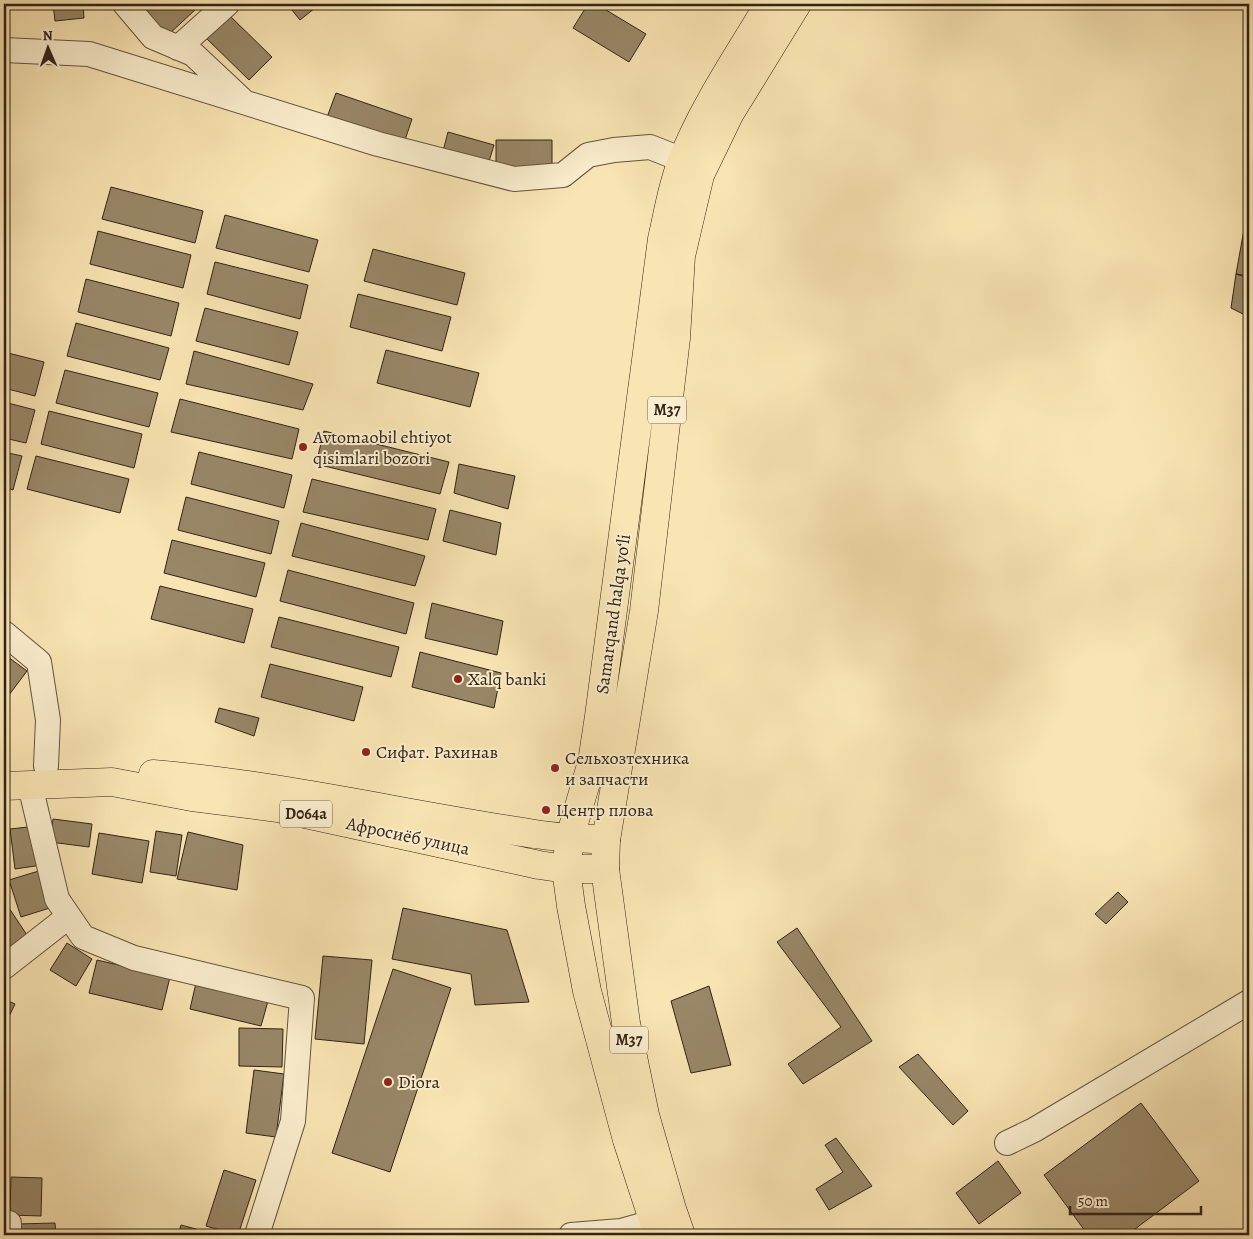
<svg xmlns="http://www.w3.org/2000/svg" width="1253" height="1239" font-family="Alegreya,serif">
  <style>
    .building { fill: #998768; stroke: #322217 }
    .lines { fill: none; stroke-linecap: round; stroke-linejoin: round }
    .minor-casing { stroke: #64533e; stroke-width: 26 }
    .major-casing { stroke: #322217; stroke-width: 29 }
    .highway-casing { stroke: #322217; stroke-width: 29 }
    .minor { stroke: #fbeece; stroke-width: 24 }
    .major { stroke: #f9e5b3; stroke-width: 28 }
    .highway { stroke: #f9e5b3; stroke-width: 28 }
    .poi-dot { fill: #8f2418; stroke: #fbeece; stroke-width: 2 }
    .labels { text-anchor: middle; dominant-baseline: central; stroke-width: 4; stroke-linejoin: round; paint-order: stroke }
    .shield { fill: #fbeece; stroke: #6e5f4e; stroke-width: 1 }
    .shield-label { font-size: 16px; font-weight: bold; fill: #322217 }
    .poi-label { font-size: 18px; fill: #322217; stroke: #fbeece; text-anchor: start }
    .street-label { font-size: 18px; fill: #322217; stroke: #fbeece }
  </style>
  <rect width="100%" height="100%" fill="#f9e5b3"/>
  <filter id="stains"><feTurbulence type="fractalNoise" baseFrequency=".004" numOctaves="4"/><feColorMatrix values="0 0 0 0 .2 0 0 0 0 .09 0 0 0 0 .02 0 0 0 .5 -.17"/></filter>
  <radialGradient id="worn" r=".72"><stop offset=".6" stop-color="#630" stop-opacity="0"/><stop offset="1" stop-color="#630" stop-opacity=".3"/></radialGradient>
  <path class="building" d="M 53,4 L 83,4 L 84,18 L 55,21 Z
    M 137,4 L 189,4 L 195,10 L 167,36 Z
    M 287,4 L 320,4 L 300,20 Z
    M 588,4 L 596,4 L 646,34 L 629,62 L 573,28 Z
    M 229,15 L 272,57 L 249,80 L 206,38 Z
    M 336,93 L 412,119 L 403,146 L 326,120 Z
    M 448,132 L 494,145 L 487,168 L 442,155 Z
    M 496,140 L 552,140 L 552,167 L 496,167 Z
    M 111,187 L 203,211 L 195,243 L 102,219 Z
    M 1249,202 L 1249,276 L 1236,274 Z
    M 225,215 L 318,240 L 309,272 L 216,248 Z
    M 98,231 L 191,255 L 183,288 L 90,264 Z
    M 373,249 L 465,273 L 457,305 L 364,281 Z
    M 215,262 L 308,285 L 300,319 L 207,294 Z
    M 1236,274 L 1249,278 L 1249,317 L 1231,308 Z
    M 86,279 L 179,303 L 171,336 L 78,312 Z
    M 358,294 L 451,317 L 442,351 L 350,327 Z
    M 205,308 L 298,332 L 289,365 L 196,341 Z
    M 76,323 L 169,348 L 160,380 L 67,356 Z
    M 386,350 L 479,373 L 470,407 L 377,383 Z
    M 194,351 L 313,384 L 303,410 L 186,384 Z
    M 4,352 L 44,362 L 35,396 L 4,388 Z
    M 65,370 L 158,393 L 149,427 L 56,403 Z
    M 180,399 L 299,429 L 292,459 L 171,432 Z
    M 4,402 L 35,410 L 26,443 L 4,438 Z
    M 49,411 L 142,434 L 134,468 L 41,444 Z
    M 324,431 L 449,462 L 440,494 L 316,464 Z
    M 4,452 L 22,456 L 13,490 L 4,487 Z
    M 199,452 L 292,475 L 284,508 L 191,484 Z
    M 36,456 L 129,479 L 120,513 L 27,489 Z
    M 459,464 L 515,476 L 508,509 L 454,493 Z
    M 312,479 L 436,509 L 428,540 L 303,512 Z
    M 186,497 L 279,521 L 271,554 L 178,530 Z
    M 450,510 L 501,523 L 496,555 L 443,541 Z
    M 301,523 L 425,556 L 415,586 L 292,556 Z
    M 172,540 L 265,563 L 256,597 L 164,573 Z
    M 288,570 L 414,603 L 406,634 L 280,601 Z
    M 160,586 L 253,609 L 244,643 L 151,619 Z
    M 432,603 L 503,621 L 497,655 L 425,638 Z
    M 279,617 L 399,647 L 391,677 L 271,647 Z
    M 420,652 L 501,673 L 494,708 L 412,687 Z
    M 4,654 L 27,671 L 9,695 L 4,691 Z
    M 270,664 L 363,687 L 354,721 L 261,697 Z
    M 219,708 L 259,718 L 254,736 L 215,722 Z
    M 53,819 L 92,824 L 89,847 L 50,842 Z
    M 37,826 L 42,865 L 15,869 L 10,829 Z
    M 156,831 L 182,835 L 176,876 L 150,872 Z
    M 188,832 L 243,845 L 237,890 L 177,879 Z
    M 99,833 L 149,841 L 142,883 L 92,874 Z
    M 42,870 L 53,907 L 21,917 L 9,880 Z
    M 1118,892 L 1128,902 L 1106,924 L 1095,914 Z
    M 9,908 L 27,935 L 4,951 L 4,912 Z
    M 403,908 L 507,930 L 529,1002 L 475,1005 L 471,974 L 392,959 Z
    M 797,928 L 872,1041 L 803,1084 L 788,1064 L 841,1027 L 777,942 Z
    M 67,943 L 92,959 L 76,986 L 50,970 Z
    M 323,956 L 372,960 L 364,1044 L 315,1039 Z
    M 97,960 L 170,977 L 162,1010 L 89,993 Z
    M 393,969 L 451,988 L 390,1172 L 332,1153 Z
    M 196,983 L 268,1001 L 261,1026 L 190,1009 Z
    M 709,986 L 731,1065 L 691,1073 L 671,1001 Z
    M 4,999 L 15,1004 L 4,1027 Z
    M 239,1028 L 283,1029 L 282,1067 L 239,1066 Z
    M 918,1054 L 968,1111 L 953,1125 L 899,1067 Z
    M 254,1070 L 284,1074 L 276,1137 L 246,1133 Z
    M 1141,1103 L 1199,1181 L 1127,1235 L 1088,1235 L 1044,1175 Z
    M 836,1138 L 872,1186 L 829,1210 L 816,1189 L 843,1172 L 825,1145 Z
    M 998,1161 L 1021,1193 L 979,1224 L 956,1193 Z
    M 224,1170 L 256,1180 L 238,1235 L 206,1226 Z
    M 11,1177 L 42,1178 L 41,1216 L 10,1215 Z
    M 55,1223 L 56,1235 L 18,1235 L 17,1224 Z
    M 181,1225 L 218,1235 L 178,1235 Z"/>
  <g class="lines">
    <defs>
      <path id="minor" d="M 125,4 L 153,37 L 193,54 L 241,99
        M 178,48 L 227,4
        M 4,50 L 89,54 L 378,144 L 514,179 L 563,175 L 588,155 L 614,150 L 650,147 L 683,160
        M 4,633 L 39,662 L 48,720 L 46,766
        M 30,785 L 57,899 L 83,937 L 134,958 L 302,998 L 293,1121 L 257,1235
        M 4,967 L 68,917
        M 1007,1143 L 1034,1130 L 1249,1002
        M 4,1222 L 9,1223 L 9,1235
        M 571,1235 L 621,1231 L 653,1222"/>
      <path id="major" d="M 153,774 C 284,785 412,816 542,835 C 563,838 585,838 606,840
        M 4,786 L 112,782 L 192,797 L 278,808 L 539,865 L 566,869 L 605,869"/>
      <path id="highway" d="M 658,1235 L 627,1140 L 587,991 L 571,906 L 566,869 L 570,837 L 592,762 L 599,716 L 662,239 C 668,213 672,186 682,161 C 704,105 739,55 769,4
        M 681,1235 L 672,1209 L 645,1115 L 626,1023 L 605,869 L 606,840 L 644,611 L 676,338 L 681,256 L 700,175 L 730,113 L 797,4"/>
    </defs>
    <use href="#minor" class="minor-casing"/>
    <use href="#major" class="major-casing"/>
    <use href="#highway" class="highway-casing"/>
    <use href="#minor" class="minor"/>
    <use href="#major" class="major"/>
    <use href="#highway" class="highway"/>
  </g>
  <g class="poi-dot">
    <circle cx="303" cy="447" r="5"/>
    <circle cx="458" cy="679" r="5"/>
    <circle cx="366" cy="752" r="5"/>
    <circle cx="555" cy="768" r="5"/>
    <circle cx="546" cy="810" r="5"/>
    <circle cx="388" cy="1082" r="5"/>
  </g>
  <g class="labels">
    <g class="shield">
      <rect x="648" y="396.5" width="38" height="27" rx="4"/>
      <rect x="280" y="800.5" width="52" height="27" rx="4"/>
      <rect x="610" y="1026.5" width="38" height="27" rx="4"/>
    </g>
    <g class="shield-label">
      <text x="667" y="410">M37</text>
      <text x="306" y="814">D064a</text>
      <text x="629" y="1040">M37</text>
    </g>
    <g class="poi-label">
      <text x="313" y="437">Avtomaobil ehtiyot<tspan x="313" dy="21">qisimlari bozori</tspan></text>
      <text x="468" y="679">Xalq banki</text>
      <text x="376" y="752">Сифат. Рахинав</text>
      <text x="565" y="758">Сельхозтехника<tspan x="565" dy="21">и запчасти</tspan></text>
      <text x="556" y="810">Центр плова</text>
      <text x="398" y="1082">Diora</text>
    </g>
    <g class="street-label">
      <text transform="translate(613 614) rotate(-82)">Samarqand halqa yoʻli</text>
      <text transform="translate(408 836) rotate(12)">Афросиёб улица</text>
    </g>
  </g>
  <rect width="1253" height="1239" fill="none" stroke="#f9e5b3" stroke-width="20"/>
  <rect x="5" y="5" width="1243" height="1229" fill="none" stroke="#322217" stroke-width="2.5"/>
  <rect x="10" y="10" width="1233" height="1219" fill="none" stroke="#322217"/>
  <g transform="translate(48 48) rotate(358)" stroke="#fbeece" stroke-width="4" paint-order="stroke">
  <path d="M0-4L9 19L0 12L-9 19Z" fill="#322217"/>
  <text y="-8" font-size="14" font-weight="bold" text-anchor="middle" fill="#322217">N</text>
  </g>
  <path d="M1070 1206v8h131v-8" fill="none" stroke="#322217" stroke-width="2.5"/>
  <text x="1078" y="1206" font-size="15" fill="#322217" stroke="#fbeece" stroke-width="4" paint-order="stroke">50 m</text>
  <rect width="100%" height="100%" filter="url(#stains)"/>
  <rect width="100%" height="100%" fill="url(#worn)"/>
</svg>
